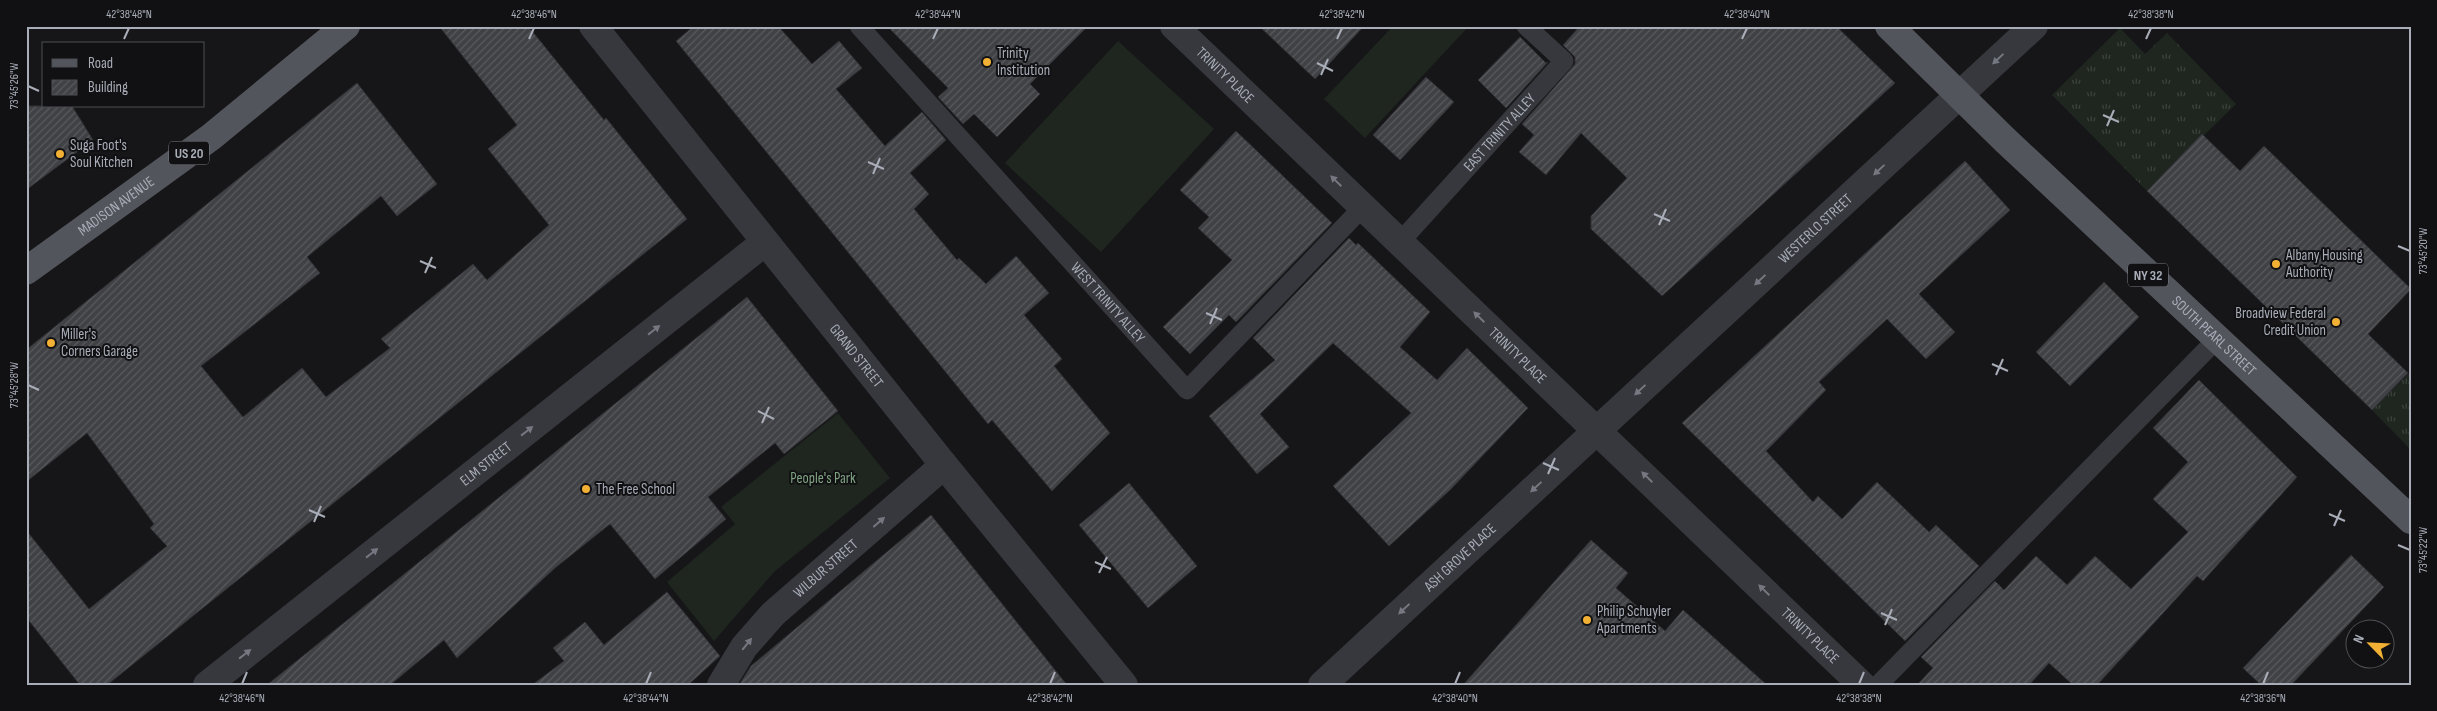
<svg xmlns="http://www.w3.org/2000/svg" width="2437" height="711" font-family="'Sofia Sans Condensed',sans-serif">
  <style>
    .grass { fill: url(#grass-tufts) }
    .garden { fill: #1e261f }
    .building { fill: url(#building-hatch); stroke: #303034 }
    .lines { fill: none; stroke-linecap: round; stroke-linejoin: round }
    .lane { stroke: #37383d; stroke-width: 19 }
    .street { stroke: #37383d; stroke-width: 28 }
    .primary { stroke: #53555c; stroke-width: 28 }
    .oneway { fill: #757881 }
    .ticks { fill: none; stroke: #a8adb8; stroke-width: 2 }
    .poi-dot { fill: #f2b134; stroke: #111113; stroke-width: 2 }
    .labels { text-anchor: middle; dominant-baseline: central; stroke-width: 4; stroke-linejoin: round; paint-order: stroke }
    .shield { fill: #111113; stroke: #7b7e86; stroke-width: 1 }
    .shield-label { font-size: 14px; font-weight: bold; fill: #a8adb8 }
    .poi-label { font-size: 15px; fill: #a8adb8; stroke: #111113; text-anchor: start }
    .street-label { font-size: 15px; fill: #a8adb8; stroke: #111113 }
    .park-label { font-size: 15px; fill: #7fa381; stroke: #111113 }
    .neatline { fill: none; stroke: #a8adb8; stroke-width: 2 }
    .ticks-label { font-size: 12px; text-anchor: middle; fill: #a8adb8 }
  </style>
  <defs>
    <pattern id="grass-tufts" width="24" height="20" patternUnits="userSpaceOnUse" patternTransform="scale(1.25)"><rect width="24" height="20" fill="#1e261f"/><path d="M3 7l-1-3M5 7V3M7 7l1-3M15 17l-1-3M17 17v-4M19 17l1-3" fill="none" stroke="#3c433d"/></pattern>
    <pattern id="building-hatch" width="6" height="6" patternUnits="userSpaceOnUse" patternTransform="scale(1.25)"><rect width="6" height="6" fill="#404145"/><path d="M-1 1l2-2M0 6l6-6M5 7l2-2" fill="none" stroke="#595a5e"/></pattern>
  </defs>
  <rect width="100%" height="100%" fill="#161618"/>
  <path class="grass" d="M 2120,28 L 2145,54 L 2167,33 L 2236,104 L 2147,191 L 2052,95 Z
    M 2411,371 L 2411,450 L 2372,410 Z"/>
  <path class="garden" d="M 1393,26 L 1469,26 L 1365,138 L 1324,99 Z
    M 1118,41 L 1214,129 L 1101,252 L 1005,163 Z
    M 838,413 L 890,478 L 774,572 L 714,641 L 667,582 L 735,524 L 721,507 Z"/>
  <path class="building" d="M 439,26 L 528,26 L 604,120 L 606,118 L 687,219 L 107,685 L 80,685 L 26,617 L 26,530 L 89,609 L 167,546 L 150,528 L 154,524 L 87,433 L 26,482 L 26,350 L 357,83 L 437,184 L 397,216 L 381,196 L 307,257 L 320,273 L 201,366 L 243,417 L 302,368 L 326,397 L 390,348 L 381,339 L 473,264 L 487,280 L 549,225 L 488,149 L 517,125 Z
    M 694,26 L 778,26 L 812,64 L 839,41 L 862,68 L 836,89 L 885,146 L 922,112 L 946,140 L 910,173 L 929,194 L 914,209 L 957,260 L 959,258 L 986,284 L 1016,256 L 1049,293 L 1024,315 L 1062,359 L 1054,366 L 1110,433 L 1052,491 L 992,420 L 988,424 L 676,41 Z
    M 887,26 L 1088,26 L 1030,84 L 1040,94 L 997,137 L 974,114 L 963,124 L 938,97 L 948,88 Z
    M 1259,26 L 1364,26 L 1315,79 Z
    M 1580,26 L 1836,26 L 1895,83 L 1662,296 L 1591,229 L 1591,216 L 1627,178 L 1581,133 L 1546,175 L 1519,152 L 1534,135 L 1522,124 L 1575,64 L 1575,57 L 1563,45 Z
    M 1520,37 L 1546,63 L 1548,62 L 1506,108 L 1478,80 Z
    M 1426,77 L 1454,102 L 1400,160 L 1373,135 Z
    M 26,106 L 72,106 L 93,140 L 26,190 Z
    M 1236,131 L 1332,223 L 1236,322 L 1229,315 L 1190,354 L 1163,327 L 1232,260 L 1198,228 L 1209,217 L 1180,190 Z
    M 2202,134 L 2240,171 L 2264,146 L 2411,289 L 2368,334 L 2408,373 L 2372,410 L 2147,191 Z
    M 1965,161 L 2010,210 L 1919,294 L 1955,332 L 1926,359 L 1887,319 L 1819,382 L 1826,390 L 1766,451 L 1813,502 L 1818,496 L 1842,519 L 1877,482 L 1929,532 L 1936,525 L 1979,566 L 1905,641 L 1682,423 Z
    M 1349,238 L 1356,245 L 1358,243 L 1430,312 L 1400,347 L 1437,380 L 1467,348 L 1528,408 L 1450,490 L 1389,546 L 1333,486 L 1411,413 L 1333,343 L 1260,414 L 1289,447 L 1257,474 L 1209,416 L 1275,360 L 1253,338 Z
    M 2104,282 L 2139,317 L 2070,386 L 2036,352 Z
    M 747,297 L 838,411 L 784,454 L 775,443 L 708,497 L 726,519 L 655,579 L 610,524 L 555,568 L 457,658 L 444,640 L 390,685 L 267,685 Z
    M 2199,380 L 2297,477 L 2203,581 L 2197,576 L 2097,685 L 2073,685 L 2049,663 L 2029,685 L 1917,685 L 1933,668 L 1921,657 L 1995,581 L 2004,590 L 2036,556 L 2067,585 L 2095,556 L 2131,589 L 2188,532 L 2153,499 L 2188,462 L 2153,428 Z
    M 1129,483 L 1197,566 L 1148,608 L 1079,525 Z
    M 931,515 L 1067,685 L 739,685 L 751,666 Z
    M 1591,540 L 1628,573 L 1616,588 L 1665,631 L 1683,610 L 1767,685 L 1463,685 Z
    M 2351,555 L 2384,587 L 2291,685 L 2261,685 L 2243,668 Z
    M 667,592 L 720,656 L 688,685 L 532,685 L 564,661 L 553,648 L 585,622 L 604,645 Z"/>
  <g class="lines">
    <g class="lane">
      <path id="s1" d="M 859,26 L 1187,390 L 1363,207"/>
      <path id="s2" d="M 1400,242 L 1564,61 L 1526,26"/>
      <path d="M 1878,685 L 2217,339"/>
    </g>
    <g class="street">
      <path id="s3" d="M 593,26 L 944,465 L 1124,685"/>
      <path id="s4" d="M 1174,26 L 1862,685"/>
      <path id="s5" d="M 207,685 L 765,242"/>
      <path id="s6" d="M 721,685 L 744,647 L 773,614 L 944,465"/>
      <path id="s7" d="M 1322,685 L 2034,26"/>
    </g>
    <g class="primary">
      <path id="s8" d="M 1889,26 L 2005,140 L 2411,520"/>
      <path id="s9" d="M 26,271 L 211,137 L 346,26"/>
    </g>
  </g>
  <defs><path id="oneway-solid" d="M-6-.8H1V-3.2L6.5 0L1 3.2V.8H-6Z" transform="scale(1.25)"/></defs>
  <g class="oneway">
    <use href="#oneway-solid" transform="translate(1998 59) rotate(137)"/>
    <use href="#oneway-solid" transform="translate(1879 170) rotate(137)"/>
    <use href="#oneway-solid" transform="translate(1336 181) rotate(-136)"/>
    <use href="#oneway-solid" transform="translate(1760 280) rotate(137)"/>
    <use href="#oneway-solid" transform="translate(1479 317) rotate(-136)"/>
    <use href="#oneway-solid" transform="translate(654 330) rotate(-38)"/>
    <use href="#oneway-solid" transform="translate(1640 390) rotate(137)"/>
    <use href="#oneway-solid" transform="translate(527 431) rotate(-38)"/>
    <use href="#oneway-solid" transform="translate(1647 477) rotate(-136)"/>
    <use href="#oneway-solid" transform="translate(1536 487) rotate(137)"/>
    <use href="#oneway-solid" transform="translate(879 522) rotate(-41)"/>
    <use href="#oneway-solid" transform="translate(372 553) rotate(-38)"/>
    <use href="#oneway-solid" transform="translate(1764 590) rotate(-136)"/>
    <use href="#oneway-solid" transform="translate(1404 609) rotate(137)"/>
    <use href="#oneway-solid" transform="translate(747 644) rotate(-51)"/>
    <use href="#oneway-solid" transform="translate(245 654) rotate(-38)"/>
  </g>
  <path class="ticks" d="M 124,39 L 129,28M 529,39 L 534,28M 933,39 L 938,28M 1337,39 L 1342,28M 1742,39 L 1747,28M 2146,39 L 2151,28M 1317,63 L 1333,71M 1321,75 L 1328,59M 28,86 L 39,91M 2103,115 L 2119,122M 2107,126 L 2114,110M 868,162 L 884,169M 873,174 L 880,158M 1654,214 L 1670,221M 1659,225 L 1666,209M 2398,246 L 2410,251M 420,261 L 436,268M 425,273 L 432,257M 1206,313 L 1222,320M 1210,324 L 1217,308M 1992,364 L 2008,371M 1996,375 L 2003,359M 28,385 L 39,390M 758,411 L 774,419M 762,423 L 769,407M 1543,463 L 1559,470M 1548,474 L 1555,458M 309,510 L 325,517M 2329,514 L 2345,521M 314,522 L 321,506M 2334,526 L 2341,510M 2398,545 L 2410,550M 1095,562 L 1111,569M 1099,573 L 1107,557M 1881,613 L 1897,620M 1885,625 L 1892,609M 242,684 L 247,672M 646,684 L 651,672M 1050,684 L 1055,672M 1455,684 L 1460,672M 1859,684 L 1864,672M 2263,684 L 2268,672"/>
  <g class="poi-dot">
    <circle cx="987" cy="62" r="5"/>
    <circle cx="60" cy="154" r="5"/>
    <circle cx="2276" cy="264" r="5"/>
    <circle cx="2336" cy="322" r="5"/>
    <circle cx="51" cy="343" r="5"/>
    <circle cx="586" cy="489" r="5"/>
    <circle cx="1587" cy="620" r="5"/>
  </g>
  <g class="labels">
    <g class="shield">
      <rect x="169" y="141.5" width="40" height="23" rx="4"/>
      <rect x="2128" y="263.5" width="40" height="23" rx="4"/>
    </g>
    <g class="shield-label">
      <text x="189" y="153">US 20</text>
      <text x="2148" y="275">NY 32</text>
    </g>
    <g class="poi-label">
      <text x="997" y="53">Trinity<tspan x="997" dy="17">Institution</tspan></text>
      <text x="70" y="145">Suga Foot's<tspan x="70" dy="17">Soul Kitchen</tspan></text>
      <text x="2286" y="255">Albany Housing<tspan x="2286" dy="17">Authority</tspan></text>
      <text x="2326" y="313" text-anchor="end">Broadview Federal<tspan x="2326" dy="17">Credit Union</tspan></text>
      <text x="61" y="334">Miller's<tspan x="61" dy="17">Corners Garage</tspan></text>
      <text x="596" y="489">The Free School</text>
      <text x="1597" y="611">Philip Schuyler<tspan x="1597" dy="17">Apartments</tspan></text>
    </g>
    <g class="street-label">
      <text stroke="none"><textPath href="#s4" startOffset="71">TRINITY PLACE</textPath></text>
      <text stroke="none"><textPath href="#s2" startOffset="148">EAST TRINITY ALLEY</textPath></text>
      <text stroke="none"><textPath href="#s9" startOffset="111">MADISON AVENUE</textPath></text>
      <text stroke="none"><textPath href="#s7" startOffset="672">WESTERLO STREET</textPath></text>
      <text stroke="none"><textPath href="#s1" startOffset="372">WEST TRINITY ALLEY</textPath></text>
      <text stroke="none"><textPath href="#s8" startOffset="449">SOUTH PEARL STREET</textPath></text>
      <text stroke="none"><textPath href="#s4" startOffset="476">TRINITY PLACE</textPath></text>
      <text stroke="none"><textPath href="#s3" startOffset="422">GRAND STREET</textPath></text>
      <text stroke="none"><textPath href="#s5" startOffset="356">ELM STREET</textPath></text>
      <text stroke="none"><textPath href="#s7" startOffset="188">ASH GROVE PLACE</textPath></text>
      <text stroke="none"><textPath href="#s6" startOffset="158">WILBUR STREET</textPath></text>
      <text stroke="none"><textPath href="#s4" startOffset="881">TRINITY PLACE</textPath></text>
    </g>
    <g class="park-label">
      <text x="823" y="478">People's Park</text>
    </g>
  </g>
  <rect width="2437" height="711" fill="none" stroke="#111113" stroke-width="55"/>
  <rect x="42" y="42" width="162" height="65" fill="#111113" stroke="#4d4f55"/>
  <rect x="52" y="59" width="25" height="8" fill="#53555c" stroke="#4d4f55"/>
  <text x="88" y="68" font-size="15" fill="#a8adb8">Road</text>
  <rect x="52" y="80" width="25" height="15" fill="url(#building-hatch)" stroke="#4d4f55"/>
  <text x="88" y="92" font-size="15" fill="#a8adb8">Building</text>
  <g transform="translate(2370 644) rotate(294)"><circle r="24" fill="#111113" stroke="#4d4f55"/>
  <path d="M0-4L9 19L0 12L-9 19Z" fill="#f2b134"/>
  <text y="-8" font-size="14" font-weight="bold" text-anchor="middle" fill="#a8adb8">N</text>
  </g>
  <rect x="28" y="28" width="2382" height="656" class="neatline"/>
  <g class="ticks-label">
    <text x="129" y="18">42°38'48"N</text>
    <text x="534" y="18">42°38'46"N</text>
    <text x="938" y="18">42°38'44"N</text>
    <text x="1342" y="18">42°38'42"N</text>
    <text x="1747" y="18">42°38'40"N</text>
    <text x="2151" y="18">42°38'38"N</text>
    <text transform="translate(14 86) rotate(-90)" y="4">73°45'26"W</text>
    <text transform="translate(2423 251) rotate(-90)" y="4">73°45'20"W</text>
    <text transform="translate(14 385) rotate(-90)" y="4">73°45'28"W</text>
    <text transform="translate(2423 550) rotate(-90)" y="4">73°45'22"W</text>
    <text x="242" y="702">42°38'46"N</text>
    <text x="646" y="702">42°38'44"N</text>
    <text x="1050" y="702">42°38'42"N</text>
    <text x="1455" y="702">42°38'40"N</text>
    <text x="1859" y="702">42°38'38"N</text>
    <text x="2263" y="702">42°38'36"N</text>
  </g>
</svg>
